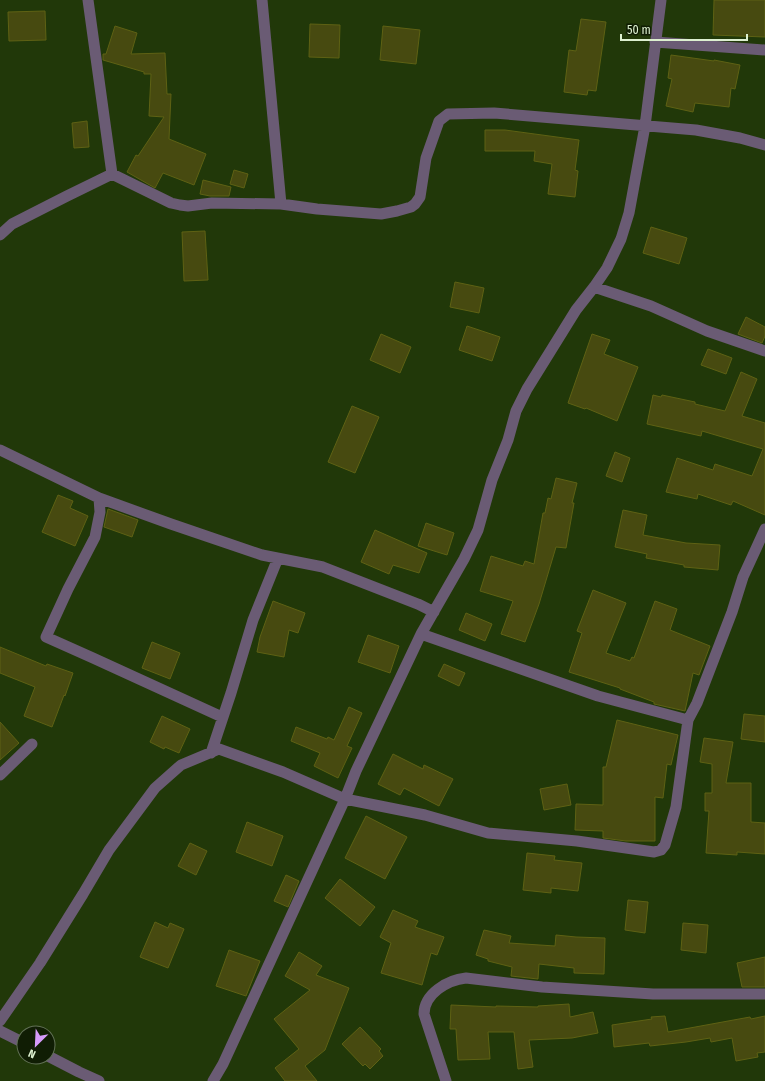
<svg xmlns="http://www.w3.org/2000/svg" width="765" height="1081" font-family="'Fira Sans Condensed',sans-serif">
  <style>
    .building { fill: #474a10; stroke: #5e6114 }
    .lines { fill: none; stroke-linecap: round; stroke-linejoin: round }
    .minor { stroke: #6a5b74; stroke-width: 11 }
  </style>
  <rect width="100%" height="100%" fill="#213809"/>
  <path class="building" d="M 714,0 L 765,0 L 765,37 L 713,35 Z
    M 45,11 L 46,40 L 9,41 L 8,12 Z
    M 581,19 L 606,22 L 596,91 L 588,90 L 587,95 L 564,92 L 569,50 L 576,51 Z
    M 310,24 L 340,25 L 339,58 L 309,57 Z
    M 115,26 L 137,33 L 131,54 L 165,53 L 167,94 L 171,94 L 169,139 L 206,154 L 194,185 L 163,173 L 155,188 L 127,172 L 136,155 L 138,156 L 164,117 L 149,116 L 151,74 L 144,74 L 144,72 L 103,60 L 103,54 L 106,54 Z
    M 383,26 L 420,30 L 416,64 L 380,60 Z
    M 671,55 L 714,61 L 714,60 L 740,65 L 735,89 L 731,88 L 729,107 L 695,103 L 693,112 L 666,106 L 672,79 L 668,78 Z
    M 87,121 L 89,147 L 74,148 L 72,123 Z
    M 485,130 L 505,130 L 579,140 L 575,170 L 578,171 L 575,197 L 548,194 L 552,164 L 534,161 L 535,151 L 485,151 Z
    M 234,170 L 248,174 L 244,188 L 230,184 Z
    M 203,180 L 231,187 L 229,196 L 210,196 L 200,194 Z
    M 651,227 L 687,238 L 679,264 L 643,253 Z
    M 205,231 L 208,280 L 184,281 L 182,232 Z
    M 455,282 L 484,288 L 479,313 L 450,307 Z
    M 746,317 L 765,327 L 765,336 L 762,343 L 738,334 Z
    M 467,326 L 500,337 L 492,361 L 459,350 Z
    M 381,334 L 411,347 L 400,373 L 370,360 Z
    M 592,334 L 610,340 L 604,354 L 638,367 L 617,421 L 586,408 L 585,409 L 568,403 Z
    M 708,349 L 732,358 L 726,374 L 701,365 Z
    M 741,372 L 757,379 L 742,416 L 765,423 L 765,515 L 733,501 L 731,505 L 698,494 L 697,499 L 666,492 L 677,458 L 713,470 L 715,464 L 752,476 L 763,449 L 702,431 L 701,436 L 647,424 L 653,395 L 661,397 L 662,395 L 695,402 L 695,404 L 725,411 Z
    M 352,406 L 379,417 L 355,473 L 328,462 Z
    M 615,452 L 630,458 L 622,482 L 606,476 Z
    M 556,478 L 577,483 L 572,503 L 574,503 L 566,548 L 556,547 L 539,604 L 525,642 L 501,634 L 513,601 L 480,591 L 491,556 L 523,566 L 525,561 L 534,564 L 543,513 L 545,513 L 548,498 L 551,499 Z
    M 58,495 L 73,501 L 70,508 L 88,516 L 75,546 L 42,532 Z
    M 108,509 L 138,520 L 132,537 L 104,527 Z
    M 623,510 L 647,515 L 643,535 L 686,543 L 720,545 L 718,570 L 684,567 L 684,565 L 646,558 L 647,554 L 615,547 Z
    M 426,523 L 454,533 L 447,555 L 418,546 Z
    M 375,530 L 427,553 L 419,573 L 393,565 L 389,574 L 361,562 Z
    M 593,590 L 626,603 L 606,653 L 630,661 L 632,657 L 634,658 L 655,601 L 677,609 L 670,630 L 710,646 L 699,675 L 693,673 L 685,711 L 654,704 L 654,702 L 620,689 L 620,688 L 569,672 L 582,633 L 577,631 Z
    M 273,601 L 305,613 L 298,633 L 289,630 L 284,657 L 257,652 L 260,637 Z
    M 466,613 L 492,624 L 485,641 L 459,630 Z
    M 368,635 L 399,646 L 390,673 L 358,662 Z
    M 152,642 L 180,653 L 170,679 L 142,668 Z
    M 0,647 L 46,666 L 47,664 L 73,673 L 65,696 L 64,695 L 52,727 L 24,716 L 35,687 L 0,673 Z
    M 444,664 L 465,673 L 459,686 L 438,676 Z
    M 349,707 L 362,713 L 347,746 L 352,748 L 338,778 L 314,766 L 320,753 L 291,741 L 296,727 L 327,739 L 328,737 L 334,740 Z
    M 744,714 L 765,716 L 765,742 L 741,739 Z
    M 162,716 L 190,729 L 179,753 L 165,747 L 164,749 L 150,742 Z
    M 617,720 L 678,735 L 671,765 L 667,764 L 663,798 L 655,797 L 655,841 L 626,841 L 603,838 L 603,831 L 575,830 L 576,804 L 603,805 L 603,767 L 606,767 Z
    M 0,722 L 19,743 L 0,760 Z
    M 704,738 L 733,742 L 726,783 L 751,783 L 751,822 L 765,823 L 765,854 L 737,852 L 737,855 L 706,853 L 709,811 L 705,811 L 705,793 L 712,793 L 712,764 L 700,762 Z
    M 393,754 L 423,769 L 424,765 L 453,779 L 439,806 L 404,788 L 400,795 L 378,784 Z
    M 567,784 L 571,805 L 544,810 L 540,789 Z
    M 366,816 L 407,837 L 385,879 L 345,858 Z
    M 247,822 L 283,836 L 272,866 L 236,852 Z
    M 190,843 L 207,851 L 196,875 L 178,866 Z
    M 527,853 L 555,856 L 554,860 L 582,863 L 578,891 L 551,888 L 551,893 L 523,890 Z
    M 286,875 L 299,881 L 288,907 L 274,901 Z
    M 340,879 L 375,907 L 360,926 L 325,898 Z
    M 628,900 L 648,902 L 645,933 L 625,930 Z
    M 393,910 L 418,921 L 415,927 L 444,937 L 437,955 L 431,953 L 422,985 L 381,973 L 391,943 L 380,937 Z
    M 155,922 L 168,928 L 170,923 L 184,929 L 168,968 L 140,957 Z
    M 683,923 L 708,925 L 706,953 L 681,950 Z
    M 484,930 L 511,936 L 509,943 L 555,946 L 556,935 L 576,937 L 605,938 L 604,974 L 574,973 L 574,968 L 539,964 L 538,979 L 511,976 L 512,967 L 488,961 L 488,959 L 476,955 Z
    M 229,950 L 260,961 L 246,996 L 216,986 Z
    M 299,952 L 322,966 L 316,975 L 349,988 L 325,1050 L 305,1066 L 317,1081 L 285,1081 L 275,1068 L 299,1049 L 274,1019 L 310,990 L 285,976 Z
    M 765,957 L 765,987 L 742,987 L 737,963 Z
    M 569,1004 L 570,1017 L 593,1012 L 598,1033 L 572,1038 L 529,1040 L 533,1067 L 518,1069 L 514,1032 L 488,1032 L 490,1059 L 458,1060 L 456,1029 L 450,1029 L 451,1005 L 496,1007 L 496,1006 L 538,1007 L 538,1006 Z
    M 665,1016 L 668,1032 L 750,1017 L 751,1019 L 765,1016 L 765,1052 L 757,1053 L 758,1057 L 736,1061 L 732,1038 L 711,1042 L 710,1038 L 686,1042 L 650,1046 L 649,1043 L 614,1047 L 612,1025 L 652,1019 L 651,1017 Z
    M 360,1027 L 381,1049 L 379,1051 L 383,1056 L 370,1069 L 365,1064 L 363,1066 L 342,1044 Z"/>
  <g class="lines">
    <path class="minor" d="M 88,0 L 112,174
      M 262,0 L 281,204
      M 655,42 L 765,50
      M 0,235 L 12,224 L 67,196 L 112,174 L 171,203 L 180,205 L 188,206 L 212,203 L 281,204 L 317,209 L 381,214 L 397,211 L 411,207 L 415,204 L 420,197 L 426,158 L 439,121 L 448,114 L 494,113 L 696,130 L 740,138 L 765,145
      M 594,287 L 651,306 L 707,331 L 765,351
      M 0,450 L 99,498 L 100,512 L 95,537 L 68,589 L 46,637 L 93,658 L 222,717
      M 99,498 L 171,524 L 262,555 L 323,567 L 418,604 L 434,612
      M 421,634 L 598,696 L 688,720
      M 211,753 L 231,693 L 253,620 L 278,558
      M 0,775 L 32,744
      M 0,1021 L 40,963 L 83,894 L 109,850 L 155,788 L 181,765 L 219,749 L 283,772 L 345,799 L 425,815 L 488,833 L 577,841 L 654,852 L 661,850 L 665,845 L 676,807 L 688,720 L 697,703 L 732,612 L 743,577 L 765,529
      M 0,1031 L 24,1043
      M 48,1056 L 79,1072 L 99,1081
      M 213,1081 L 223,1064 L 345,799 L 356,771 L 421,634 L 464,559 L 478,530 L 492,480 L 508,440 L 516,411 L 527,389 L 576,310 L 594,287 L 607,268 L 621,239 L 629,213 L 645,126 L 661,0
      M 446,1081 L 424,1014 C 424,994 447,980 466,978 L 542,987 L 653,994 L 765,994"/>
  </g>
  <g transform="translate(36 1045) rotate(204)"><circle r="19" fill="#101d04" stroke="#627156"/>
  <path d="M0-3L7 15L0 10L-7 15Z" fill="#d69bfa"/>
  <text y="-6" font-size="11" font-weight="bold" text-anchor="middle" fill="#ddf0d0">N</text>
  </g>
  <path d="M621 34v6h126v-6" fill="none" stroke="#ddf0d0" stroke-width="2"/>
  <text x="627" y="34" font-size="12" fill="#ddf0d0" stroke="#101d04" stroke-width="3" paint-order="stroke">50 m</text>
</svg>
